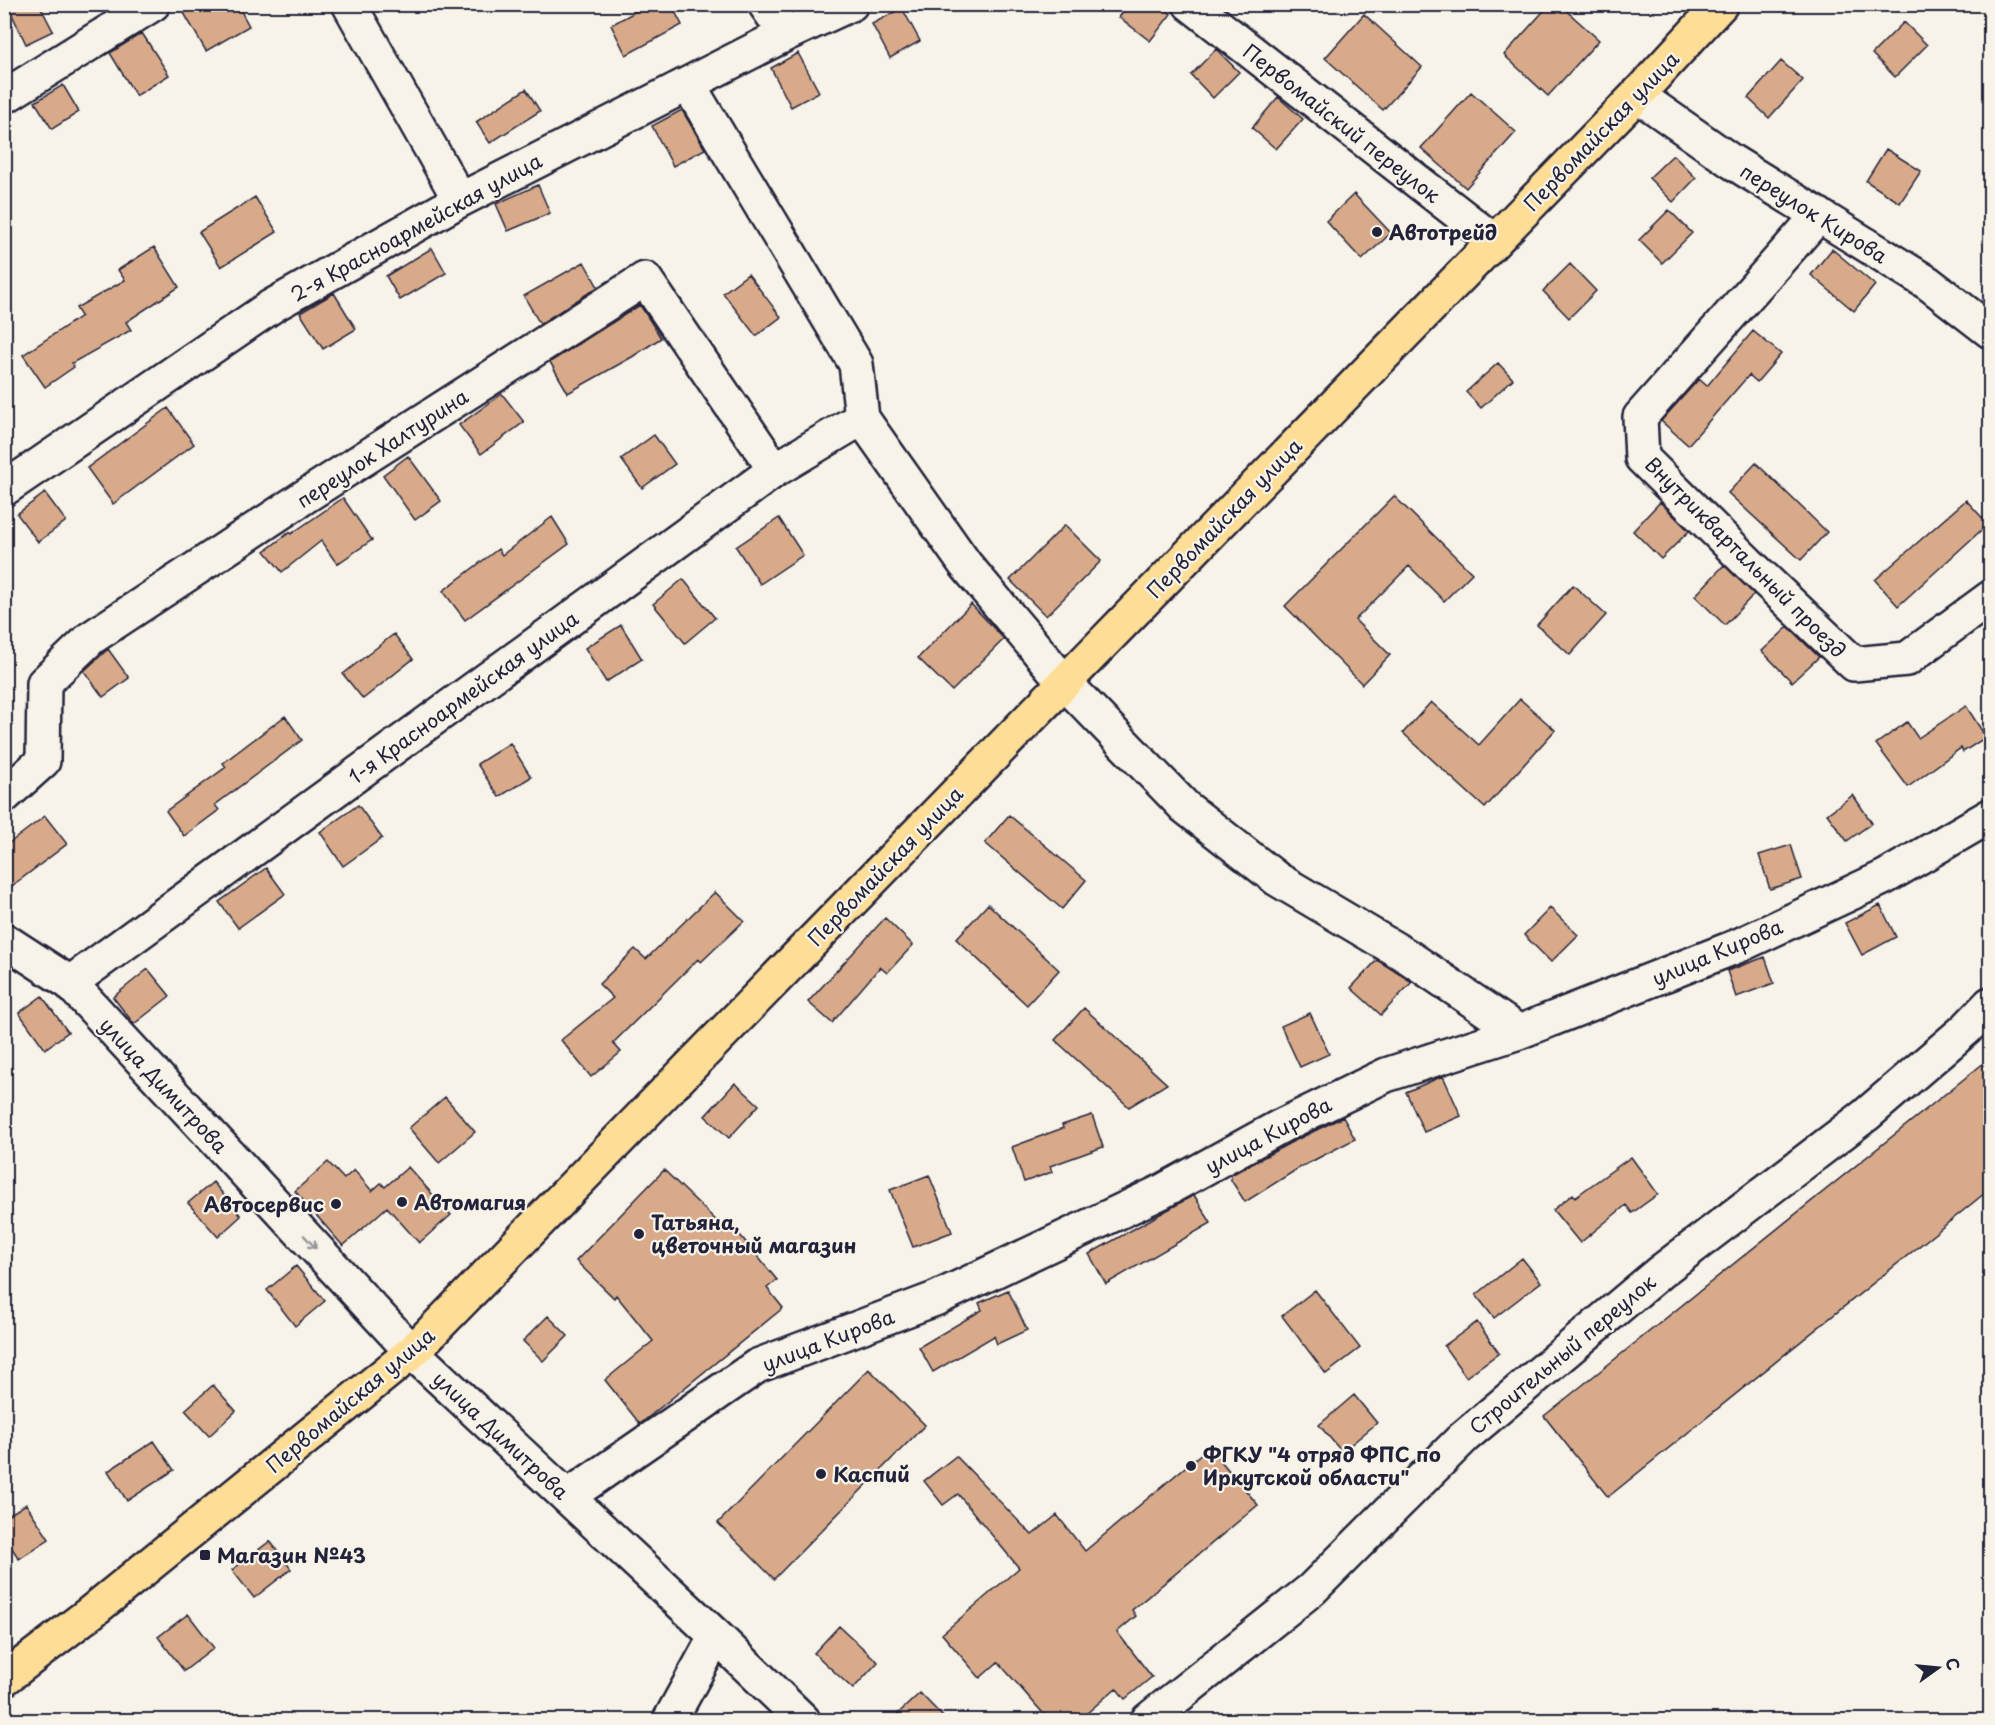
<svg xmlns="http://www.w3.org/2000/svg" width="1995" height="1725" font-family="'Playpen Sans',sans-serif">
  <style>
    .building { fill: #d8aa89; stroke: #22223b; stroke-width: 1.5 }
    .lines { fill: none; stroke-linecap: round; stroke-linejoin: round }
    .minor-casing { stroke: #22223b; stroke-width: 38 }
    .major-casing { stroke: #22223b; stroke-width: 38 }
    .minor { stroke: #f7f3e8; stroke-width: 33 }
    .major { stroke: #fedd96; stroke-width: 33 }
    .oneway { stroke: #97959a }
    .poi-dot { fill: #22223b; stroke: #f7f3e8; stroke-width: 2 }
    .labels { text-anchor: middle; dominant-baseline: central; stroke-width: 4.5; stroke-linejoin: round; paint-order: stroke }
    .street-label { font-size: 20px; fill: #22223b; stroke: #f7f3e8 }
    .poi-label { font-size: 20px; font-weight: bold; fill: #22223b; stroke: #f7f3e8; text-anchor: start }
  </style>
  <rect width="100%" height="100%" fill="#f7f3e8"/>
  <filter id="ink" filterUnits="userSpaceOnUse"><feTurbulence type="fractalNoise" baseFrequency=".0167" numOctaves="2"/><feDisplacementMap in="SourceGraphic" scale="12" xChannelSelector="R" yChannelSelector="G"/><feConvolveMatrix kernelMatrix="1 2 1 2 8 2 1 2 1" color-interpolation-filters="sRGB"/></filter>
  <g filter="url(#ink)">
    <path class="building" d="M 7,4 L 39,4 L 53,31 L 26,44 Z
      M 200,4 L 237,4 L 249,26 L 206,51 L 184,13 Z
      M 649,4 L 671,4 L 682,25 L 626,55 L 611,25 Z
      M 1129,4 L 1158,4 L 1171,14 L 1150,41 L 1119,17 Z
      M 1550,4 L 1559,4 L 1599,40 L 1548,96 L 1504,55 Z
      M 902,8 L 920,41 L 890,58 L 872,24 Z
      M 1364,14 L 1422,67 L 1383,110 L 1325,58 Z
      M 1904,22 L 1927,45 L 1895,77 L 1872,54 Z
      M 142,33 L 169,75 L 136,96 L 110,53 Z
      M 1216,49 L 1239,72 L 1213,98 L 1191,75 Z
      M 798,53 L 819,92 L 791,107 L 771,68 Z
      M 1781,61 L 1803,80 L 1769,118 L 1748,98 Z
      M 63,85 L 79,112 L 52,129 L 35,102 Z
      M 526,89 L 540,111 L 490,143 L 476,122 Z
      M 1471,92 L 1516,132 L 1466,188 L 1421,148 Z
      M 1278,97 L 1303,119 L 1276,149 L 1252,128 Z
      M 682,110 L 705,149 L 673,166 L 652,126 Z
      M 1886,149 L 1921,171 L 1900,203 L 1866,181 Z
      M 1673,155 L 1696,178 L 1673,202 L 1649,178 Z
      M 538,185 L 550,213 L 508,231 L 496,204 Z
      M 1354,194 L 1391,233 L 1362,260 L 1326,221 Z
      M 255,197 L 277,232 L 221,267 L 199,232 Z
      M 1669,210 L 1692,233 L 1662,263 L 1639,240 Z
      M 154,247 L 179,287 L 126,322 L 131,330 L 72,363 L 74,367 L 45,387 L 23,355 L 81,316 L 76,308 L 125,280 L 118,270 Z
      M 432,248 L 446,273 L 400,300 L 386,276 Z
      M 1832,249 L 1875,285 L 1854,311 L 1811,275 Z
      M 584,262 L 598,287 L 540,324 L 524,296 Z
      M 1570,264 L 1596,291 L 1569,318 L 1543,291 Z
      M 748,274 L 781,317 L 756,336 L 723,293 Z
      M 334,293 L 356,329 L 323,349 L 300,313 Z
      M 640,305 L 661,338 L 632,357 L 568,393 L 550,362 Z
      M 1753,331 L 1781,354 L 1757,382 L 1749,375 L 1688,445 L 1661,421 L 1699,379 L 1707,386 Z
      M 1498,363 L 1513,379 L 1481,408 L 1466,392 Z
      M 502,394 L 524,422 L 481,454 L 459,425 Z
      M 168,408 L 194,444 L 113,504 L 87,468 Z
      M 654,435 L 675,464 L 642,488 L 621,459 Z
      M 408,456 L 441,501 L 415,520 L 383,475 Z
      M 1756,463 L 1827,532 L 1801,560 L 1728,493 Z
      M 45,493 L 66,521 L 38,542 L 17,514 Z
      M 1394,496 L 1472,573 L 1444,601 L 1409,566 L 1355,620 L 1390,655 L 1362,684 L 1285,606 Z
      M 343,498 L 372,540 L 337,564 L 321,541 L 282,572 L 265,551 L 290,532 L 291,534 Z
      M 1966,500 L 1988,524 L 1898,606 L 1875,580 Z
      M 1660,502 L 1689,531 L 1661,559 L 1633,531 Z
      M 552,517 L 569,544 L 465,620 L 443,591 L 498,549 L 502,555 Z
      M 779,518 L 803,555 L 760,584 L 736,547 Z
      M 1065,525 L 1101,561 L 1046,616 L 1010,580 Z
      M 1724,565 L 1754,594 L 1725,625 L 1695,596 Z
      M 683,579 L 715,618 L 685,643 L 653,604 Z
      M 1573,585 L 1606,615 L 1570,655 L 1537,625 Z
      M 971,604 L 1004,639 L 952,691 L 918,658 Z
      M 621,625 L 642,659 L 606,682 L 585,648 Z
      M 1788,627 L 1819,657 L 1792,682 L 1762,651 Z
      M 394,634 L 413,659 L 363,699 L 343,674 Z
      M 108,649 L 129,678 L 103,697 L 84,671 Z
      M 1520,699 L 1555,730 L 1485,808 L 1403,733 L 1431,702 L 1479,745 Z
      M 1966,706 L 1986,737 L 1963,752 L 1961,748 L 1908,787 L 1876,744 L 1907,722 L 1918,738 Z
      M 285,716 L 302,740 L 215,805 L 219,810 L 184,836 L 166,811 L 226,767 L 223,763 Z
      M 510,743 L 531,777 L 499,797 L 477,764 Z
      M 1853,795 L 1872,823 L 1847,841 L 1827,814 Z
      M 358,805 L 382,838 L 343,866 L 320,832 Z
      M 1009,815 L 1086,880 L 1062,909 L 985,843 Z
      M 45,816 L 67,844 L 4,892 L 4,847 Z
      M 1791,845 L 1802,879 L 1770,889 L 1759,855 Z
      M 266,868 L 285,894 L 238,928 L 219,902 Z
      M 715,892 L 744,921 L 701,962 L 698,959 L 613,1043 L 621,1052 L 591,1077 L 561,1040 L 613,998 L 599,984 L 635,949 L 646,959 Z
      M 988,904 L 1059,970 L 1027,1005 L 956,939 Z
      M 1880,905 L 1896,937 L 1862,955 L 1845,923 Z
      M 1550,908 L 1578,935 L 1551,962 L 1524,935 Z
      M 885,918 L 913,945 L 887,973 L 880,967 L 832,1023 L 808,1002 Z
      M 1765,957 L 1774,983 L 1736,997 L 1727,971 Z
      M 1377,960 L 1412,982 L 1381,1015 L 1351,988 Z
      M 148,969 L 170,996 L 134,1024 L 113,997 Z
      M 42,996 L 68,1032 L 45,1049 L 19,1013 Z
      M 1084,1008 L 1167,1084 L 1129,1107 L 1055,1040 Z
      M 1310,1013 L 1329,1054 L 1300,1067 L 1281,1026 Z
      M 1990,1058 L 1990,1189 L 1608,1497 L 1544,1416 Z
      M 1443,1076 L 1461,1116 L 1424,1132 L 1406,1092 Z
      M 735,1083 L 759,1105 L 729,1138 L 705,1116 Z
      M 445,1097 L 475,1132 L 439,1163 L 409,1128 Z
      M 1092,1115 L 1103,1147 L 1050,1166 L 1052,1172 L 1024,1182 L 1012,1147 L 1063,1128 L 1062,1125 Z
      M 1343,1117 L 1355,1139 L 1299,1168 L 1245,1202 L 1231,1180 L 1231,1175 L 1290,1143 Z
      M 1631,1157 L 1658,1194 L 1632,1213 L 1626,1205 L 1580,1243 L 1553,1210 L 1573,1194 L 1575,1197 Z
      M 328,1162 L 344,1179 L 354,1170 L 372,1191 L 381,1183 L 385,1187 L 408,1167 L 451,1215 L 419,1243 L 387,1207 L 343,1246 L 295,1191 Z
      M 664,1170 L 725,1229 L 731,1224 L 777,1280 L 767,1288 L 783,1308 L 640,1424 L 605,1380 L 653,1341 L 616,1295 L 614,1298 L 576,1261 Z
      M 929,1175 L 952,1232 L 913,1247 L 890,1190 Z
      M 213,1182 L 241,1216 L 218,1237 L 188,1203 Z
      M 1194,1195 L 1211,1223 L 1106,1284 L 1089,1254 Z
      M 1522,1258 L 1541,1282 L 1494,1318 L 1476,1295 Z
      M 296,1266 L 325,1301 L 295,1326 L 267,1290 Z
      M 1008,1290 L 1027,1330 L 997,1344 L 994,1336 L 933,1372 L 919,1347 L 982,1310 L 979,1303 Z
      M 1315,1290 L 1360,1348 L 1326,1374 L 1282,1316 Z
      M 548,1316 L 568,1336 L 543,1361 L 523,1341 Z
      M 1477,1322 L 1499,1353 L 1466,1377 L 1444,1346 Z
      M 869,1369 L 925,1425 L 774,1579 L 718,1523 Z
      M 213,1385 L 236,1411 L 209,1436 L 185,1410 Z
      M 1354,1395 L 1377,1423 L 1342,1452 L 1319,1425 Z
      M 154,1441 L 174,1470 L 127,1501 L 108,1471 Z
      M 1209,1447 L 1258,1505 L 1132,1610 L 1136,1616 L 1117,1632 L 1152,1677 L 1125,1699 L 1116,1688 L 1079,1720 L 1049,1720 L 998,1662 L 980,1678 L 942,1634 L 1019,1568 L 958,1494 L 943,1505 L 924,1481 L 956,1456 L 1032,1535 L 1057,1515 L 1085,1551 Z
      M 26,1504 L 49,1539 L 19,1559 L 4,1536 L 4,1518 Z
      M 270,1541 L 291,1569 L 254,1598 L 232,1570 Z
      M 188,1614 L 214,1648 L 184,1671 L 158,1637 Z
      M 839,1626 L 878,1662 L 853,1689 L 814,1653 Z
      M 920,1693 L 946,1720 L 891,1720 Z"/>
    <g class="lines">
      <defs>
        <path id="minor" d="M 349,4 L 460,200
          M 765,4 L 786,34
          M 1190,4 L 1494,241
          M 688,84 L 856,364 L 862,418 L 965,564 L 1064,682 L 1185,807 L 1277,879 L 1407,956 L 1519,1032
          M 1637,95 L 1731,161 L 1928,283 L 1990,331
          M 4,97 L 153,4
          M 1819,215 L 1640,417 L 1642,458 L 1751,566 L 1854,664 L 1907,659 L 1990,598
          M 4,489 L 272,306 L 460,200 L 786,34 L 851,4
          M 4,796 L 43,761 L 44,683 L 91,638 L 304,497 L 645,279 L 775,470
          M 4,940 L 70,983 L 412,1352 L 716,1636 L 803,1720
          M 70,983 L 775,470 L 862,418
          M 567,1497 L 757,1366 L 935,1299 L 1161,1192 L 1281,1126 L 1386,1075 L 1519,1032 L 1740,945 L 1885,877 L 1990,816
          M 670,1720 L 716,1636
          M 1148,1720 L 1312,1589 L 1464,1437 L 1660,1272 L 1866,1115 L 1966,1029 L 1990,1004"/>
        <path id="major" d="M 4,1679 L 90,1613 L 412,1352 L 1637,95 L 1721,4"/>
      </defs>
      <use href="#minor" class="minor-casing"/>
      <use href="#major" class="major-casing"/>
      <use href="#minor" class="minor"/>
      <use href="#major" class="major"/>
    </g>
    <defs><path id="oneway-shaft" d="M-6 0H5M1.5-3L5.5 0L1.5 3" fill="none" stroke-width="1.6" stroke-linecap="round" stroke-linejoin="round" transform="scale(1.5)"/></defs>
    <use class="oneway" href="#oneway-shaft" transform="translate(310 1242) rotate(47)"/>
  </g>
  <g class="poi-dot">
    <circle cx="1377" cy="232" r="6"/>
    <circle cx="402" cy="1202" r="6"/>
    <circle cx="336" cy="1204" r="6"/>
    <circle cx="639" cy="1234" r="6"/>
    <circle cx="1191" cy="1466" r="6"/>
    <circle cx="821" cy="1474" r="6"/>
    <rect x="199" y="1549" width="12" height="12" rx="3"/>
  </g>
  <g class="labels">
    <g class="street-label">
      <text transform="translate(1342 123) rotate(38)">Первомайский переулок</text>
      <text transform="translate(1601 131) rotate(-46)">Первомайская улица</text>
      <text transform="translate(1814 213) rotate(32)">переулок Кирова</text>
      <text transform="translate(416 227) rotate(-29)">2-я Красноармейская улица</text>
      <text transform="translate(382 448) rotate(-33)">переулок Халтурина</text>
      <text transform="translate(1224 518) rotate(-46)">Первомайская улица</text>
      <text transform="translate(1746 557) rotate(45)">Внутриквартальный проезд</text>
      <text transform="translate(463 697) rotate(-36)">1-я Красноармейская улица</text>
      <text transform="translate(885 866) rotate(-46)">Первомайская улица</text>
      <text transform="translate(1717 952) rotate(-23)">улица Кирова</text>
      <text transform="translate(164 1085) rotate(47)">улица Димитрова</text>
      <text transform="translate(1268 1135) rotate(-28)">улица Кирова</text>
      <text transform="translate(828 1340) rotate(-21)">улица Кирова</text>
      <text transform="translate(1562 1354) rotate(-40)">Строительный переулок</text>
      <text transform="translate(350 1400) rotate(-40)">Первомайская улица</text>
      <text transform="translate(501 1435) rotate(43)">улица Димитрова</text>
    </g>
    <g class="poi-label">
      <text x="1389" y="232">Автотрейд</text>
      <text x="414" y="1202">Автомагия</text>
      <text x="324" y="1204" text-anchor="end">Автосервис</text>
      <text x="651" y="1222">Татьяна,<tspan x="651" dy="23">цветочный магазин</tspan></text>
      <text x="1203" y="1454">ФГКУ "4 отряд ФПС по<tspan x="1203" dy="23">Иркутской области"</tspan></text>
      <text x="833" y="1474">Каспий</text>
      <text x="217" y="1555">Магазин №43</text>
    </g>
  </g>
  <rect width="1995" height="1725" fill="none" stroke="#f7f3e8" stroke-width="24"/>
  <rect x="12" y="12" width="1971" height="1701" fill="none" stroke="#22223b" stroke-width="2" filter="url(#ink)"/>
  <g transform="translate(1938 1668) rotate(75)" stroke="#f7f3e8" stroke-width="4.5" paint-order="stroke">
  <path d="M0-4.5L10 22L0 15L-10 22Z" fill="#22223b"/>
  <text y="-9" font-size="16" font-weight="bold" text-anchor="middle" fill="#22223b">С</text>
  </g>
</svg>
